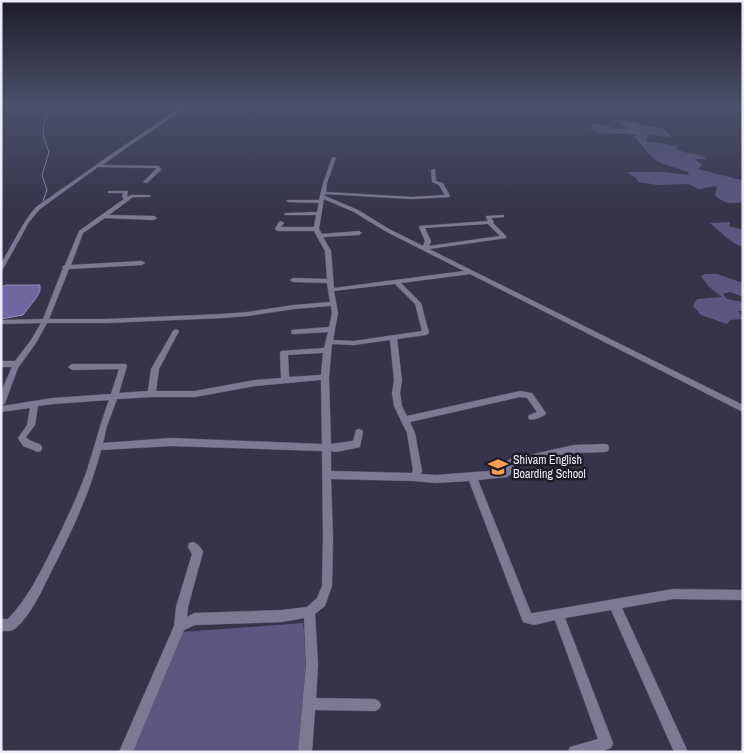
<svg xmlns="http://www.w3.org/2000/svg" width="744" height="753" font-family="'Archivo Narrow',sans-serif">
  <style>
    .green { fill: #5d5780 }
    .water { fill: #7067a1; stroke: #968fbc }
    .lines { fill: none; stroke-linecap: round; stroke-linejoin: round }
    .stream { stroke: #968fbc; stroke-width: 1 }
    .street-casing { stroke: #545165; stroke-width: 1 }
    .street { fill: #7d7995; fill-rule: evenodd }
    .labels { text-anchor: middle; dominant-baseline: central; stroke-width: 5; stroke-linejoin: round; paint-order: stroke }
    .poi-label { font-size: 12px; fill: #edecfc; stroke: #1e1c27; text-anchor: start }
  </style>
  <rect width="100%" height="100%" fill="#36334b"/>
  <path class="green" d="M 618,121 L 636,122 L 640,125 L 663,128 L 672,137 L 648,135 L 646,141 L 677,146 L 676,149 C 686,154 695,153 705,157 L 706,159 L 695,159 L 702,165 L 698,169 L 741,180 L 743,182 L 743,202 C 731,204 724,204 715,195 L 717,186 L 698,189 L 689,184 L 658,185 L 638,182 L 637,179 L 627,172 L 664,172 L 689,175 L 688,172 C 678,168 666,166 657,161 C 649,155 641,145 635,137 L 637,135 C 622,132 603,137 591,129 L 593,127 L 589,124 C 603,123 613,130 628,129 Z
    M 730,222 L 729,226 L 743,230 L 743,247 C 730,243 721,232 710,223 Z
    M 705,274 L 717,274 L 743,283 L 743,297 L 730,292 L 723,294 L 727,299 L 743,302 L 743,311 L 738,311 L 743,317 L 743,319 L 730,320 L 727,324 L 701,315 L 693,306 L 697,299 L 722,297 L 708,286 L 701,276 Z
    M 303,623 C 308,666 305,709 298,752 L 132,752 L 182,632 Z"/>
  <path class="water" d="M 6,285 L 40,285 L 40,291 L 36,298 L 23,315 L 1,319 L 1,287 Z"/>
  <g class="lines">
    <path class="stream" d="M 43,201 L 47,190 L 42,175 L 49,152 L 44,139 L 43,129 L 49,105"/>
    <defs>
      <path id="street" d="M 185,105 L 189,105 L 102,165 L 159,166 L 161,170 L 147,183 L 143,182 L 157,168 L 98,167 L 40,209 L 29,222 L 3,269 L 1,270 L 1,263 C 13,245 21,224 36,207 L 116,151 Z
        M 334,157 L 336,158 L 327,183 L 326,192 L 412,197 L 445,195 L 439,185 L 432,182 L 431,170 L 435,169 L 436,181 L 443,183 L 450,196 L 450,197 L 412,199 L 325,194 L 325,196 L 358,210 L 389,229 L 423,246 L 425,241 L 419,227 L 420,226 L 488,221 L 486,217 L 486,216 L 504,215 L 504,217 L 491,218 L 494,222 L 493,223 L 506,236 L 506,238 L 429,249 L 743,405 L 743,412 L 470,274 L 401,283 L 421,303 L 429,333 L 426,335 L 397,339 L 402,380 L 400,393 L 402,406 L 407,416 L 520,391 L 532,393 L 546,413 L 545,415 C 540,417 534,421 529,419 L 528,417 L 529,415 L 537,412 L 527,398 L 520,397 L 410,422 L 415,433 L 422,471 L 421,474 L 436,475 L 502,470 L 504,468 L 508,460 L 511,459 L 574,445 L 605,444 L 608,445 L 609,448 L 608,451 L 605,452 L 574,453 L 514,466 L 511,474 L 507,477 L 478,480 L 531,613 L 534,613 L 673,589 L 743,590 L 743,600 L 673,599 L 622,608 L 688,752 L 674,752 L 611,610 L 565,618 L 613,743 L 611,748 L 599,752 L 568,752 L 570,747 L 598,739 L 555,620 L 534,625 L 523,622 L 469,481 L 436,483 L 414,481 L 331,479 L 333,538 L 332,586 L 325,606 L 315,614 L 318,665 L 316,698 L 375,699 L 379,701 L 381,705 L 379,709 L 375,711 L 315,710 L 312,752 L 298,752 L 306,665 L 304,618 L 282,622 L 195,625 L 184,630 L 133,752 L 119,752 L 174,626 L 176,607 L 192,554 L 188,547 L 189,543 L 193,542 C 198,544 201,547 203,552 L 188,607 L 187,617 L 194,613 L 282,610 L 307,607 L 317,598 L 322,586 L 323,538 L 322,451 L 171,446 L 101,450 C 90,493 71,533 51,572 C 42,590 31,615 16,628 C 12,632 6,631 1,631 L 1,619 L 8,619 C 27,599 39,575 51,551 C 64,525 76,500 86,473 C 94,449 100,424 109,400 L 53,404 L 38,406 L 35,425 L 26,437 L 29,440 L 41,445 L 42,448 L 41,451 L 38,452 L 23,446 L 18,438 L 27,425 L 30,408 L 1,412 L 1,392 L 12,367 L 1,367 L 1,361 L 15,361 L 31,340 L 41,323 L 1,324 L 1,320 L 43,319 L 63,268 L 62,267 L 65,265 L 79,231 L 124,199 L 122,197 L 123,193 L 108,193 L 108,191 L 128,191 L 127,197 L 132,195 L 149,195 L 151,196 L 149,197 L 133,197 L 109,215 L 154,216 L 157,218 L 154,220 L 105,218 L 83,233 L 71,265 L 142,261 L 145,263 L 142,265 L 69,269 L 49,319 L 107,319 L 222,314 L 248,312 L 294,305 L 330,302 L 327,283 L 293,282 L 290,280 L 293,278 L 327,279 L 325,251 L 314,231 L 278,231 L 275,229 L 279,222 L 281,221 L 284,223 L 281,227 L 314,227 L 316,215 L 286,215 L 284,214 L 286,213 L 317,212 L 319,203 L 288,202 L 286,201 L 288,200 L 319,200 L 323,183 L 332,158 ZM 324,199 L 354,212 L 385,231 L 464,271 L 334,288 L 331,251 L 323,237 L 359,235 L 362,233 L 359,231 L 322,234 L 319,229 ZM 488,224 L 500,236 L 429,246 L 431,241 L 425,228 ZM 395,284 L 415,304 L 422,331 L 354,341 L 333,340 L 338,313 L 334,291 ZM 331,306 L 332,313 L 329,327 L 292,330 L 291,332 L 292,334 L 294,334 L 328,332 L 324,348 L 281,351 L 280,353 L 281,378 L 255,380 L 195,391 L 156,391 L 159,369 L 179,331 L 176,329 L 173,331 L 151,369 L 148,391 L 119,393 L 127,366 L 126,364 L 72,364 L 68,367 L 72,370 L 119,369 L 111,394 L 53,398 L 2,406 L 5,403 L 18,368 L 36,343 L 47,323 L 107,323 L 222,318 L 248,316 L 294,309 ZM 390,340 L 394,380 L 392,393 L 394,406 L 407,433 L 413,470 L 412,473 L 331,471 L 331,451 L 336,452 L 360,447 L 363,432 L 362,430 L 359,429 L 356,430 L 353,441 L 331,444 L 329,377 L 332,344 L 354,345 ZM 323,353 L 321,375 L 289,377 L 288,355 ZM 321,380 L 322,444 L 171,438 L 103,443 L 107,426 L 117,399 L 152,397 L 195,397 L 255,386 Z"/>
    </defs>
    <use href="#street" class="street-casing"/>
    <use href="#street" class="street"/>
  </g>
  <linearGradient id="sky" x2="0" y2="1"><stop stop-color="#1e1c29"/><stop offset="0.5" stop-color="#4c506c"/><stop offset="1" stop-color="#4c506c" stop-opacity="0"/></linearGradient>
  <rect width="744" height="211" fill="url(#sky)"/>
  <defs>
    <symbol id="school-bare" viewBox="-9 -9 18 18"><path d="M0-5L7-2L0 1L-7-2ZM-4 1L0 2.5L4 1V4Q0 6-4 4Z" fill="#fb9e51" stroke="#1e1c27" stroke-width="2.5" paint-order="stroke"/></symbol>
  </defs>
  <g fill-rule="evenodd">
    <use href="#school-bare" x="484" y="453" width="28" height="28"/>
  </g>
  <g class="labels">
    <g class="poi-label">
      <text x="513" y="460">Shivam English<tspan x="513" dy="14">Boarding School</tspan></text>
    </g>
  </g>
  <rect width="744" height="753" fill="none" stroke="#edecfc" stroke-width="5"/>
</svg>
